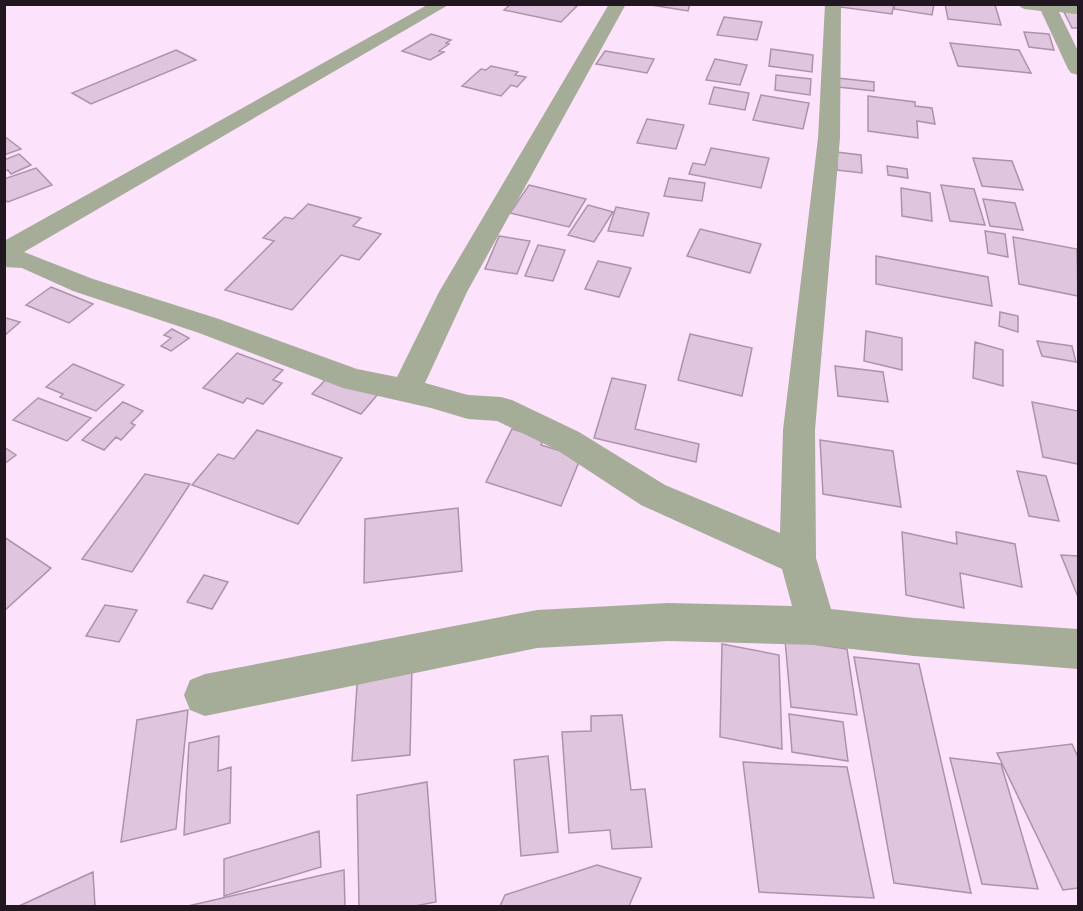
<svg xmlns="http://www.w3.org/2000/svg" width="1083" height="911" font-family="'Work Sans',sans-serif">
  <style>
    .building { fill: #dfc5de; stroke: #ac93aa; stroke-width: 1.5 }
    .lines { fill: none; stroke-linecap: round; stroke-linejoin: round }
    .minor { fill: #a5ad98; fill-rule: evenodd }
  </style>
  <rect width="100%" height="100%" fill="#fde2fc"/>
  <path class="building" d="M 511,4 L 567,4 L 577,6 L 561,22 L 504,10 Z
    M 645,4 L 690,4 L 688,11 Z
    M 841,4 L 894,4 L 892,14 L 840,7 Z
    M 895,4 L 934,4 L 932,15 L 894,9 Z
    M 945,4 L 995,5 L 1001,25 L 948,19 Z
    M 1064,12 L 1078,13 L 1078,28 L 1072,28 Z
    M 724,17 L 762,22 L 757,40 L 717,35 Z
    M 1024,32 L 1049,34 L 1054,50 L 1029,47 Z
    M 431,34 L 451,40 L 446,43 L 449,44 L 439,51 L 444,52 L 430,60 L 402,51 Z
    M 950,43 L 1019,50 L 1031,73 L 958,66 Z
    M 771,49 L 813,55 L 812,72 L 769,66 Z
    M 176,50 L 196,60 L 91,104 L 72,93 Z
    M 605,51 L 654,59 L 647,73 L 596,64 Z
    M 715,59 L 747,65 L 740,85 L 706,80 Z
    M 491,66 L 518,72 L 515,75 L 526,77 L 517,87 L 511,85 L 501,96 L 462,86 L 481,69 L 486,70 Z
    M 776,75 L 811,79 L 810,95 L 775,90 Z
    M 837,78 L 874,82 L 874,91 L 838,87 Z
    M 714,87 L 749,93 L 745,110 L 709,104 Z
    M 761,95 L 809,103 L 803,129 L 753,120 Z
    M 868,96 L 915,102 L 915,106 L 932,108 L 935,124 L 917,121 L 918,138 L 868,131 Z
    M 647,119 L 684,125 L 676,149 L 637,143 Z
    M 4,136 L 21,149 L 4,155 Z
    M 711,148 L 769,158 L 761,188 L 689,174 L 693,163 L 705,165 Z
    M 836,152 L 861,155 L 862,173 L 837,170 Z
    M 19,154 L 31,165 L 11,174 L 8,170 L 4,171 L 4,160 Z
    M 973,158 L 1012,161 L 1023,190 L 982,186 Z
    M 887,166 L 907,169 L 908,178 L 888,175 Z
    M 36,168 L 52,185 L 8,202 L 4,200 L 4,179 Z
    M 669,178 L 705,183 L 702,201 L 664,196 Z
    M 529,185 L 586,199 L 569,227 L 510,213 Z
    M 941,185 L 974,189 L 985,225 L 950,221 Z
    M 901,188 L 930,193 L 932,221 L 902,216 Z
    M 983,199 L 1015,203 L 1023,230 L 990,226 Z
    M 308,204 L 361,218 L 353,226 L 381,234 L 359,260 L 341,255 L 292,310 L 225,290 L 274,241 L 263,238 L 285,217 L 293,219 Z
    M 588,205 L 613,212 L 594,242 L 568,235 Z
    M 616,207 L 649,213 L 643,236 L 608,231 Z
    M 700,229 L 761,244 L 750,273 L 687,256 Z
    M 985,231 L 1005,234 L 1008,257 L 988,253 Z
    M 499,236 L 530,241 L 517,274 L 485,269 Z
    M 1013,237 L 1077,249 L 1078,296 L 1019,284 Z
    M 538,245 L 565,250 L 553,281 L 525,276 Z
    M 876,256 L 988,277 L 992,306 L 876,284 Z
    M 598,261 L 631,268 L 619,297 L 585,289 Z
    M 51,287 L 93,304 L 69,323 L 26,305 Z
    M 1000,312 L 1018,316 L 1018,332 L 999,326 Z
    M 6,318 L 20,322 L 5,335 L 4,320 Z
    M 172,329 L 189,338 L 171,351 L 161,346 L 171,338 L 164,335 Z
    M 866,331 L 902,338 L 902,370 L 864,361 Z
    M 690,334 L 752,348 L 742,396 L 678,380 Z
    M 1037,341 L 1072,346 L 1076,362 L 1042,356 Z
    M 975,342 L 1003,350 L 1003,386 L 973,378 Z
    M 237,353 L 283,370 L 273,380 L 282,383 L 263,404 L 247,398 L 243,403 L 203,388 Z
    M 73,364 L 124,385 L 96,411 L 60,397 L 63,394 L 46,387 Z
    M 835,366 L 883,372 L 888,402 L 838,396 Z
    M 330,375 L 378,394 L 361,414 L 312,394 Z
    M 612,378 L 646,385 L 635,429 L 699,444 L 696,462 L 594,438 Z
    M 38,398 L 91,418 L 67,441 L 13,420 Z
    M 123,402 L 143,411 L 131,423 L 135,425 L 121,440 L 116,437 L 104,450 L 82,440 Z
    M 1032,402 L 1078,411 L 1078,464 L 1043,457 Z
    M 512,429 L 544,438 L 541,445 L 581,457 L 561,506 L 486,482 Z
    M 257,430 L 342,458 L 298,524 L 192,485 L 218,454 L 234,459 Z
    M 820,440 L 893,451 L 901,507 L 823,494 Z
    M 4,447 L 16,455 L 4,464 Z
    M 1017,471 L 1046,476 L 1059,521 L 1029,516 Z
    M 145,474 L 190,484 L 132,572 L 82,559 Z
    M 458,508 L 462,571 L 364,583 L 365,519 Z
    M 902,532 L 957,544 L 956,532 L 1015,544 L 1022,587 L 960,573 L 964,608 L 906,595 Z
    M 4,537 L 51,568 L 4,611 Z
    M 1061,555 L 1078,556 L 1078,597 Z
    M 204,575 L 228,582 L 212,609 L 187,602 Z
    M 105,605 L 137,610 L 119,642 L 86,636 Z
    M 785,640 L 847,649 L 857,715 L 791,707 Z
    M 722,644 L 779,655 L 782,749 L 720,737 Z
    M 854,657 L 919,664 L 971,893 L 894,883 Z
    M 412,665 L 410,755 L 352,761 L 358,670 Z
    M 188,710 L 176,829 L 121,842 L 137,720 Z
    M 789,714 L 843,722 L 848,761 L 792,752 Z
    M 622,715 L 631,790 L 645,789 L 652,847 L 612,849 L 610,830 L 569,833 L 562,732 L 591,731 L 591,716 Z
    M 219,736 L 218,771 L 231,767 L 230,823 L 184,835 L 189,743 Z
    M 1072,744 L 1078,757 L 1078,888 L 1063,890 L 997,753 Z
    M 548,756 L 558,852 L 521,856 L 514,760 Z
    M 950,758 L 1001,764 L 1038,889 L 982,884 Z
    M 743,762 L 847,767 L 874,898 L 759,892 Z
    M 427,782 L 436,902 L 415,906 L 359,906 L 357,795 Z
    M 319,831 L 321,867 L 224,896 L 224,859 Z
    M 597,865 L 641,878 L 629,906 L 500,906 L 505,895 Z
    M 344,870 L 345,906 L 188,906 Z
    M 93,872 L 95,906 L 19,906 Z"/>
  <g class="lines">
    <path class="minor" d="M 429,4 L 450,4 L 24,252 L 93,279 L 219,319 L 357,369 L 397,377 L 439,292 L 609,4 L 626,4 L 467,292 L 425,383 L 468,395 L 501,397 L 512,400 L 579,432 L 665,485 L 780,533 L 783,430 L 818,138 L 825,4 L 841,4 L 840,138 L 815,430 L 816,558 L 831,609 L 914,618 L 1078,629 L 1078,669 L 914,656 L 816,645 L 668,641 L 537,648 L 205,716 L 190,710 L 184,695 L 190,680 L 205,674 L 537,610 L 668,603 L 792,606 L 782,569 L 641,505 L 557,450 L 497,421 L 468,419 L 431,408 L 343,388 L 199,333 L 73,291 L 22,268 L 4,267 L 4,241 Z
      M 1016,4 L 1078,4 L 1078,14 L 1059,12 L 1078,51 L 1078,75 L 1071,73 L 1068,69 L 1041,11 L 1024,9 Z"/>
  </g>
  <rect width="1083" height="911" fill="none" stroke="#201720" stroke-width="12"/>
</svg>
